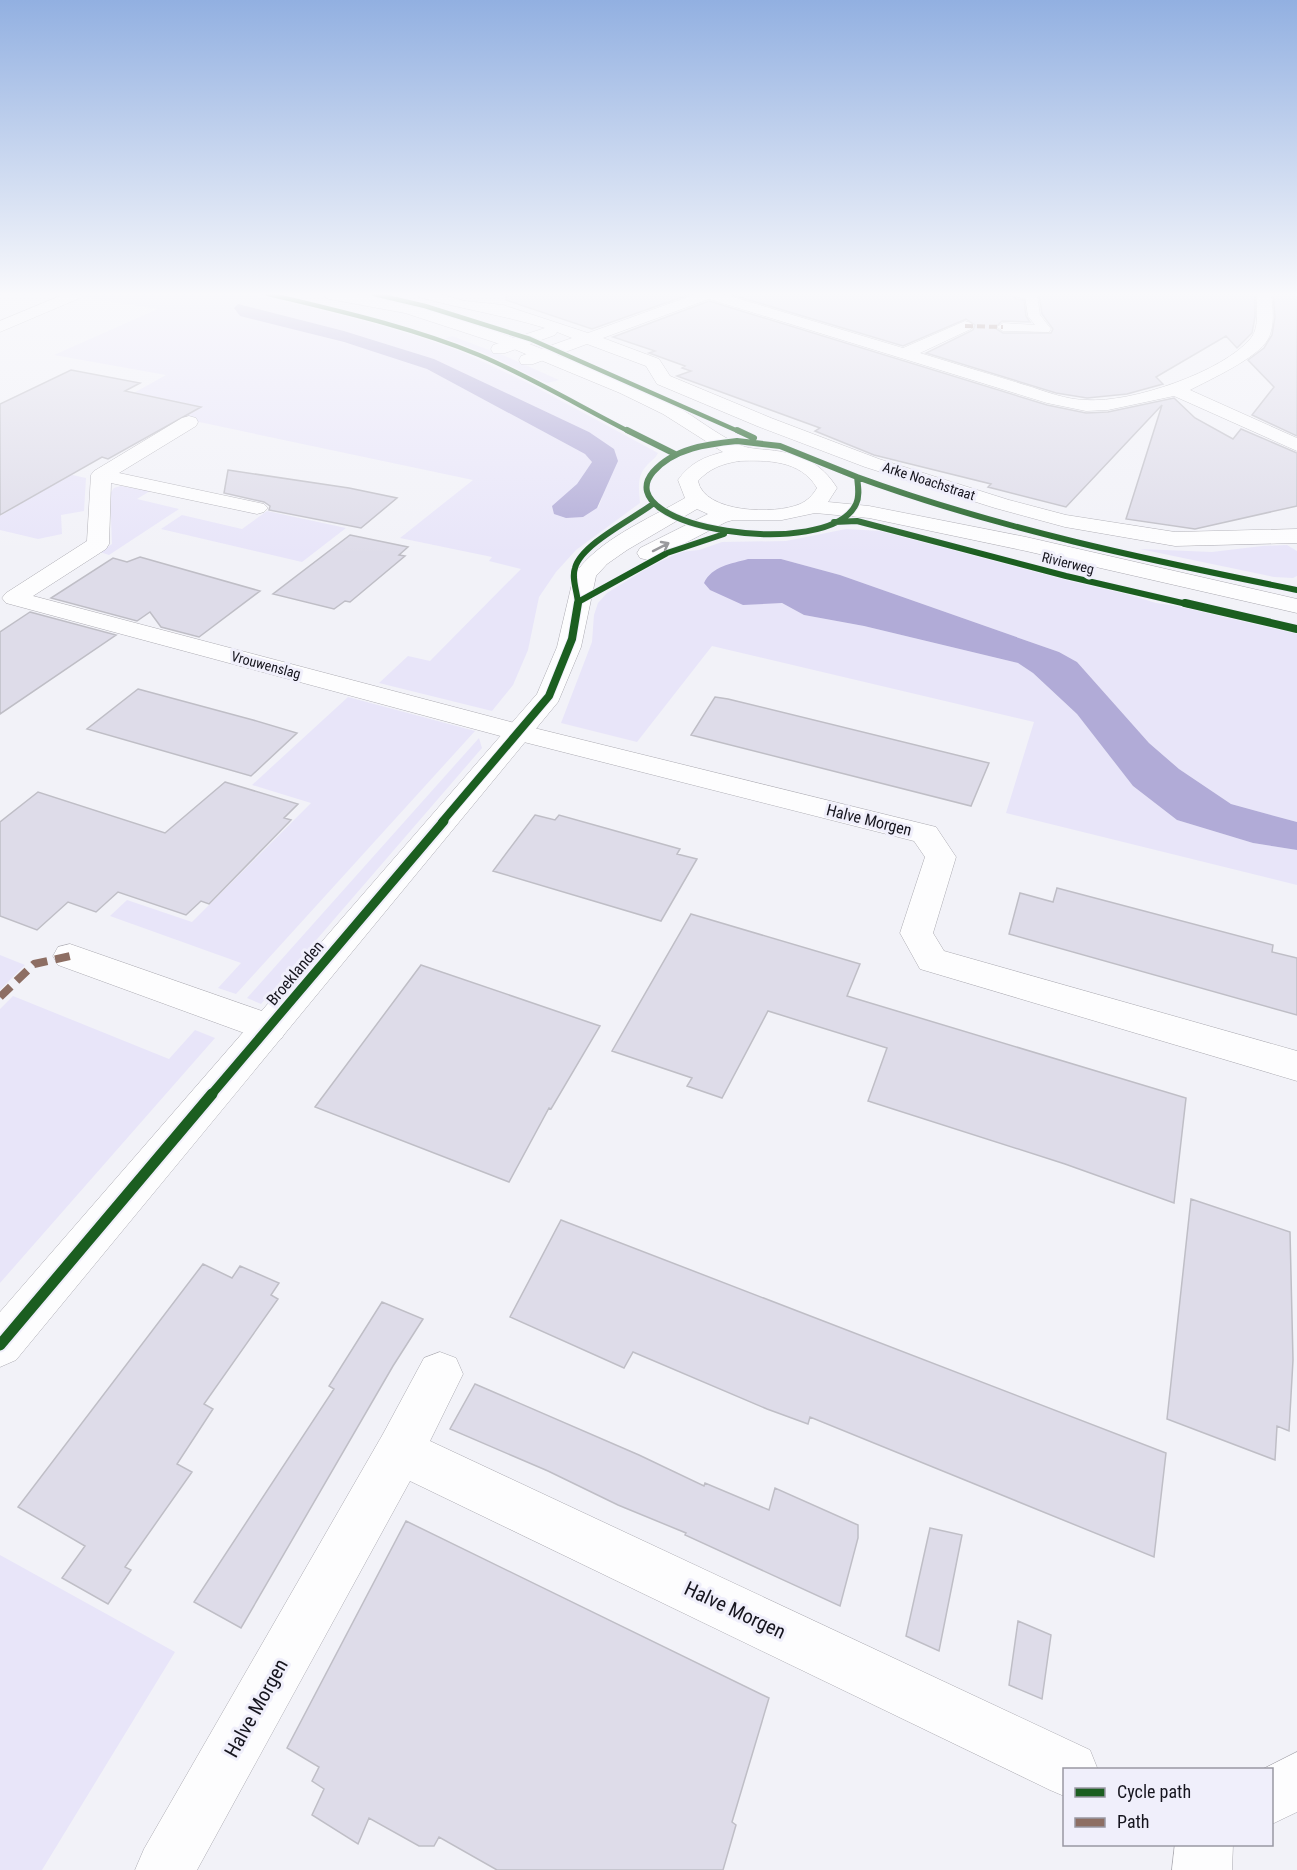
<svg xmlns="http://www.w3.org/2000/svg" width="1297" height="1870" font-family="'Roboto Condensed',sans-serif">
  <style>
    .green { fill: #e8e5f9; fill-rule: evenodd }
    .water { fill: #b1abd7 }
    .building { fill: #dedce9; stroke: #bfbec6; stroke-width: 1.5 }
    .lines { fill: none; stroke-linecap: round; stroke-linejoin: round }
    .lane-casing { stroke: #acabb2; stroke-width: 1 }
    .street-casing { stroke: #acabb2; stroke-width: 1 }
    .secondary-casing { stroke: #acabb2; stroke-width: 1 }
    .lane { fill: #fdfdfe; fill-rule: evenodd }
    .street { fill: #fdfdfe; fill-rule: evenodd }
    .secondary { fill: #fdfdfe; fill-rule: evenodd }
    .quiet-far1 { stroke: #8d6e63; stroke-width: 4; stroke-dasharray: 8 4; stroke-linecap: butt }
    .quiet { stroke: #8d6e63; stroke-width: 8; stroke-dasharray: 15 8; stroke-linecap: butt }
    .cycleway-far4-casing { stroke: #f0effb; stroke-width: 7 }
    .cycleway-far3-casing { stroke: #f0effb; stroke-width: 8 }
    .cycleway-far2-casing { stroke: #f0effb; stroke-width: 10 }
    .cycleway-far1-casing { stroke: #f0effb; stroke-width: 13 }
    .cycleway-casing { stroke: #f0effb; stroke-width: 15 }
    .cycleway-far4 { stroke: #1b5e20; stroke-width: 4.5 }
    .cycleway-far3 { stroke: #1b5e20; stroke-width: 6 }
    .cycleway-far2 { stroke: #1b5e20; stroke-width: 8 }
    .cycleway-far1 { stroke: #1b5e20; stroke-width: 9 }
    .cycleway { stroke: #1b5e20; stroke-width: 11 }
    .oneway { stroke: #959599 }
    .labels { text-anchor: middle; dominant-baseline: central; stroke-width: 6; stroke-linejoin: round; paint-order: stroke }
    .far-street-label { font-size: 14px; fill: #16151e; stroke: #f0effb }
    .street-label { font-size: 16px; fill: #16151e; stroke: #f0effb }
    .near-street-label { font-size: 20px; fill: #16151e; stroke: #f0effb }
  </style>
  <rect width="100%" height="100%" fill="#f2f2f8"/>
  <path class="green" d="M 63,294 L 247,294 L 338,312 L 412,333 L 452,347 L 530,384 L 658,453 C 655,459 652,460 648,464 C 636,477 639,487 640,503 L 576,550 L 556,572 L 539,597 L 528,650 L 513,685 L 492,711 L 379,683 L 408,656 L 430,661 L 521,569 L 489,561 L 492,557 L 400,538 L 473,480 L 114,404 L 166,375 L 54,355 L 158,309 ZM 239,304 L 344,331 L 434,359 L 589,432 L 602,498 L 598,508 L 577,484 L 592,462 L 585,454 L 427,369 L 389,355 L 309,333 Z
    M 452,336 L 505,356 L 559,380 L 547,383 L 444,339 Z
    M 0,459 L 86,478 L 84,511 L 61,515 L 62,534 L 38,539 L 0,530 L 0,516 L 29,499 Z
    M 121,486 L 150,491 L 137,499 L 179,509 L 109,555 L 100,552 L 112,544 L 110,494 L 114,488 Z
    M 267,511 L 346,528 L 302,562 L 161,529 L 182,515 L 242,529 Z
    M 846,529 L 881,531 L 1114,590 L 1156,603 L 1198,609 L 1297,632 L 1297,822 L 1231,804 L 1179,769 L 1149,743 L 1077,662 L 1059,652 L 840,575 L 781,559 L 748,559 L 765,603 L 782,603 L 804,615 L 864,626 L 1018,663 L 1033,673 L 1077,714 L 1133,786 L 1177,820 L 1253,843 L 1297,850 L 1297,885 L 1006,813 L 1034,722 L 712,646 L 637,742 L 561,723 L 592,642 L 594,615 L 598,603 L 607,593 L 649,567 L 680,552 L 699,550 L 722,542 L 786,541 Z
    M 1287,545 L 1297,551 L 1297,576 L 1293,578 L 1274,577 L 1140,549 L 1212,552 L 1262,546 Z
    M 348,697 L 475,731 L 236,994 L 218,988 L 241,963 L 110,916 L 127,900 L 192,922 L 311,803 L 252,785 Z
    M 479,738 L 482,748 L 261,1004 L 247,998 Z
    M 0,955 L 25,965 L 0,990 Z
    M 13,996 L 169,1059 L 195,1030 L 215,1038 L 0,1283 L 0,1009 Z
    M 0,1555 L 175,1652 L 42,1870 L 0,1870 Z"/>
  <path class="water" d="M 238,304 L 344,331 L 434,359 L 589,432 L 614,449 L 618,461 L 597,508 L 583,517 L 566,518 L 554,514 L 552,506 L 577,484 L 592,462 L 585,454 L 427,369 L 344,342 L 240,316 L 234,308 Z
    M 748,559 L 781,559 L 840,575 L 1059,652 L 1077,662 L 1149,743 L 1179,769 L 1231,804 L 1297,822 L 1297,850 L 1253,843 L 1177,820 L 1133,786 L 1077,714 L 1033,673 L 1018,663 L 864,626 L 804,615 L 782,603 L 743,605 L 710,590 L 704,583 C 712,566 731,564 748,559 Z"/>
  <path class="building" d="M 507,294 L 691,294 L 592,329 L 506,300 Z
    M 729,294 L 1013,294 L 1016,299 L 1024,300 L 1026,316 L 1030,322 L 1002,321 L 995,328 L 1003,333 L 1051,333 L 1053,329 L 1042,314 L 1039,294 L 1255,294 L 1255,317 L 1252,333 L 1237,348 L 1226,336 L 1156,377 L 1163,384 L 1127,394 L 1087,398 L 1056,393 L 926,353 L 973,330 L 975,325 L 966,319 L 903,346 Z
    M 1273,294 L 1297,294 L 1297,436 L 1252,415 L 1274,387 L 1248,360 L 1264,348 L 1272,335 L 1275,317 Z
    M 709,301 L 1047,405 L 1086,413 L 1108,412 L 1174,398 L 1195,418 L 1233,439 L 1241,429 L 1297,453 L 1297,506 L 1195,529 L 1126,519 L 1162,405 L 1066,507 L 988,487 L 991,484 L 874,455 L 815,431 L 820,428 L 677,376 L 691,371 L 682,368 L 685,366 L 649,353 L 655,351 L 613,337 Z
    M 71,370 L 140,383 L 125,391 L 201,407 L 108,459 L 102,457 L 0,515 L 0,404 Z
    M 228,470 L 349,488 L 397,498 L 361,528 L 269,510 L 270,506 L 264,502 L 224,493 Z
    M 350,535 L 408,547 L 399,555 L 405,556 L 350,602 L 345,601 L 334,609 L 273,594 Z
    M 140,557 L 260,591 L 199,637 L 161,627 L 150,612 L 137,621 L 51,598 L 113,558 L 127,562 Z
    M 30,612 L 116,635 L 0,714 L 0,632 Z
    M 138,689 L 253,720 L 297,733 L 251,776 L 87,729 Z
    M 715,697 L 728,699 L 989,763 L 971,806 L 691,735 Z
    M 225,782 L 298,804 L 284,818 L 291,820 L 209,904 L 201,901 L 186,915 L 118,892 L 96,912 L 68,902 L 37,930 L 0,916 L 0,822 L 38,792 L 165,833 Z
    M 535,815 L 555,820 L 559,815 L 598,826 L 680,849 L 677,854 L 697,859 L 661,921 L 493,871 Z
    M 1057,888 L 1273,945 L 1272,952 L 1297,958 L 1297,1015 L 1009,934 L 1020,893 L 1053,902 Z
    M 691,914 L 860,964 L 847,996 L 1186,1098 L 1174,1203 L 1065,1164 L 868,1101 L 887,1048 L 768,1011 L 722,1098 L 687,1086 L 692,1078 L 612,1051 Z
    M 421,965 L 600,1026 L 551,1109 L 549,1108 L 509,1182 L 315,1107 Z
    M 1191,1199 L 1290,1232 L 1293,1360 L 1289,1431 L 1277,1426 L 1275,1460 L 1167,1419 Z
    M 561,1220 L 1166,1453 L 1154,1557 L 810,1417 L 808,1424 L 767,1409 L 633,1352 L 624,1368 L 510,1317 Z
    M 203,1264 L 232,1278 L 240,1266 L 279,1283 L 271,1295 L 278,1299 L 204,1404 L 213,1409 L 177,1464 L 192,1472 L 125,1567 L 131,1570 L 108,1604 L 62,1578 L 85,1546 L 18,1507 Z
    M 382,1302 L 423,1319 L 393,1366 L 241,1628 L 194,1602 L 334,1389 L 329,1386 Z
    M 475,1384 L 639,1455 L 704,1486 L 705,1483 L 769,1510 L 775,1488 L 858,1525 L 858,1538 L 840,1606 L 685,1535 L 686,1533 L 618,1505 L 548,1471 L 450,1429 Z
    M 406,1521 L 769,1698 L 732,1822 L 736,1825 L 723,1870 L 497,1870 L 439,1837 L 434,1846 L 419,1846 L 369,1818 L 358,1844 L 312,1815 L 324,1789 L 312,1781 L 319,1767 L 287,1748 Z
    M 930,1528 L 962,1535 L 939,1651 L 906,1636 Z
    M 1018,1621 L 1051,1635 L 1042,1699 L 1009,1685 Z"/>
  <g class="lines">
    <defs>
      <path id="lane" d="M 1025,294 L 1037,294 L 1040,315 L 1051,329 L 1049,332 L 1003,331 L 997,327 L 1003,323 L 1035,325 L 1028,316 Z"/>
      <path id="street" d="M 65,294 L 83,295 L 80,298 L 0,332 L 0,321 Z
        M 417,294 L 439,294 L 465,301 L 503,305 L 588,333 L 696,294 L 723,294 L 903,348 L 965,321 L 971,323 L 973,326 L 971,329 L 920,353 C 955,364 990,374 1025,385 C 1045,391 1066,400 1087,400 C 1131,403 1223,372 1251,338 C 1260,327 1256,307 1257,294 L 1271,294 C 1273,308 1275,326 1268,339 C 1258,358 1209,380 1190,390 L 1297,438 L 1297,451 L 1174,396 L 1108,410 L 1086,411 L 1047,403 L 709,299 L 603,338 L 659,359 L 670,376 L 771,418 L 879,459 L 1009,500 L 1066,515 L 1175,532 L 1297,529 L 1297,543 L 1175,546 L 1065,527 L 995,508 L 865,467 L 757,426 L 657,384 L 646,366 L 587,344 L 533,364 L 521,364 L 519,360 L 521,356 L 572,338 L 557,332 L 555,335 L 505,353 L 493,353 L 491,349 L 493,345 L 545,328 C 503,315 461,309 419,297 Z
        M 1015,294 L 1037,294 L 1029,299 L 1018,297 Z
        M 189,416 L 196,418 L 198,422 L 196,426 L 119,473 L 264,504 L 268,508 L 264,512 L 257,514 L 111,483 L 109,544 L 106,549 L 33,596 L 526,726 L 936,827 L 956,857 L 933,933 L 944,951 L 1297,1051 L 1297,1081 L 920,969 L 900,933 L 925,857 L 914,841 L 508,738 L 6,603 L 2,598 L 6,593 L 87,541 L 91,475 L 94,471 L 182,418 Z
        M 70,944 L 282,1018 L 287,1028 L 282,1038 L 269,1042 L 58,965 L 53,956 L 58,947 Z
        M 440,1352 L 456,1358 L 463,1374 L 430,1441 L 1090,1750 L 1098,1770 L 1064,1770 L 1064,1796 L 1050,1790 L 410,1481 L 197,1870 L 135,1870 L 144,1849 L 383,1434 L 424,1358 Z
        M 1297,1752 L 1297,1812 L 1272,1824 L 1272,1770 L 1261,1770 Z
        M 1175,1844 L 1233,1844 L 1232,1870 L 1172,1870 Z"/>
      <path id="secondary" d="M 321,294 C 392,287 509,336 575,362 C 609,376 644,389 676,406 C 697,418 716,434 738,444 C 748,449 758,449 769,450 C 799,453 821,462 837,488 L 828,502 L 869,506 L 1026,537 L 1297,599 L 1297,613 L 1026,551 L 869,518 L 815,513 L 782,520 L 733,520 L 726,522 L 656,558 L 648,560 L 640,558 L 637,553 L 640,548 L 708,514 L 697,509 L 627,550 L 607,564 L 596,576 L 581,647 L 558,702 L 16,1360 L 0,1367 L 0,1312 L 537,694 L 557,647 L 574,575 C 599,539 647,520 685,498 L 678,480 C 690,463 704,457 723,452 L 663,414 L 620,393 L 509,347 L 405,313 L 329,299 ZM 739,461 C 767,460 801,460 817,488 C 813,495 807,501 800,504 C 775,515 704,513 698,481 C 710,468 722,464 739,461 Z"/>
    </defs>
    <use href="#lane" class="lane-casing"/>
    <use href="#street" class="street-casing"/>
    <use href="#secondary" class="secondary-casing"/>
    <use href="#lane" class="lane"/>
    <use href="#street" class="street"/>
    <use href="#secondary" class="secondary"/>
    <path class="quiet-far1" d="M 965,326 L 1003,327"/>
    <path class="quiet" d="M 0,997 L 34,964 L 70,956"/>
    <defs>
      <path id="cycleway-far4" d="M 268,294 C 339,311 411,327 479,355 C 531,377 579,406 630,432
        M 374,294 L 425,306 L 530,339 L 740,432"/>
      <path id="cycleway-far3" d="M 627,430 L 675,454
        M 737,430 L 754,438
        M 737,441 L 780,446 L 857,477 C 858,486 860,496 856,504 C 829,562 606,528 653,472 C 674,448 708,444 737,441 Z
        M 857,477 C 999,529 1149,560 1297,590
        M 834,522 L 857,521 L 1066,576 L 1191,605
        M 578,602 L 667,553 L 724,534
        M 578,605 C 578,593 571,579 575,568 C 581,544 635,518 654,503"/>
      <path id="cycleway-far2" d="M 1185,603 L 1297,629
        M 442,822 L 549,696 L 572,639 L 578,603"/>
      <path id="cycleway-far1" d="M 211,1095 L 444,821"/>
      <path id="cycleway" d="M 0,1345 L 212,1094"/>
    </defs>
    <use href="#cycleway-far4" class="cycleway-far4-casing"/>
    <use href="#cycleway-far3" class="cycleway-far3-casing"/>
    <use href="#cycleway-far2" class="cycleway-far2-casing"/>
    <use href="#cycleway-far1" class="cycleway-far1-casing"/>
    <use href="#cycleway" class="cycleway-casing"/>
    <use href="#cycleway-far4" class="cycleway-far4"/>
    <use href="#cycleway-far3" class="cycleway-far3"/>
    <use href="#cycleway-far2" class="cycleway-far2"/>
    <use href="#cycleway-far1" class="cycleway-far1"/>
    <use href="#cycleway" class="cycleway"/>
  </g>
  <defs><path id="oneway-shaft" d="M-6 0H5M1.5-3L5.5 0L1.5 3" fill="none" stroke-width="1.6" stroke-linecap="round" stroke-linejoin="round" transform="scale(1.5)"/></defs>
  <use class="oneway" href="#oneway-shaft" transform="translate(661 547) rotate(-27)"/>
  <linearGradient id="sky" x2="0" y2="1"><stop stop-color="#92b0e1"/><stop offset="0.53" stop-color="#f9f9fc"/><stop offset="1" stop-color="#f9f9fc" stop-opacity="0"/></linearGradient>
  <rect width="1297" height="555" fill="url(#sky)"/>
  <g class="labels">
    <g class="far-street-label">
      <text transform="translate(929 481) rotate(18)">Arke Noachstraat</text>
      <text transform="translate(1068 563) rotate(14)">Rivierweg</text>
      <text transform="translate(266 665) rotate(15)">Vrouwenslag</text>
    </g>
    <g class="street-label">
      <text transform="translate(869 820) rotate(14)">Halve Morgen</text>
      <text transform="translate(295 973) rotate(-50)">Broeklanden</text>
    </g>
    <g class="near-street-label">
      <text transform="translate(735 1610) rotate(25)">Halve Morgen</text>
      <text transform="translate(256 1708) rotate(-61)">Halve Morgen</text>
    </g>
  </g>
  <rect x="1063" y="1768" width="210" height="78" fill="#f0effb" stroke="#9998a3" stroke-width="1.5"/>
  <rect x="1075" y="1788" width="30" height="9" fill="#1b5e20" stroke="#9998a3" stroke-width="1.5"/>
  <text x="1117" y="1798" font-size="18" fill="#16151e">Cycle path</text>
  <rect x="1075" y="1818" width="30" height="9" fill="#8d6e63" stroke="#9998a3" stroke-width="1.5"/>
  <text x="1117" y="1828" font-size="18" fill="#16151e">Path</text>
</svg>
